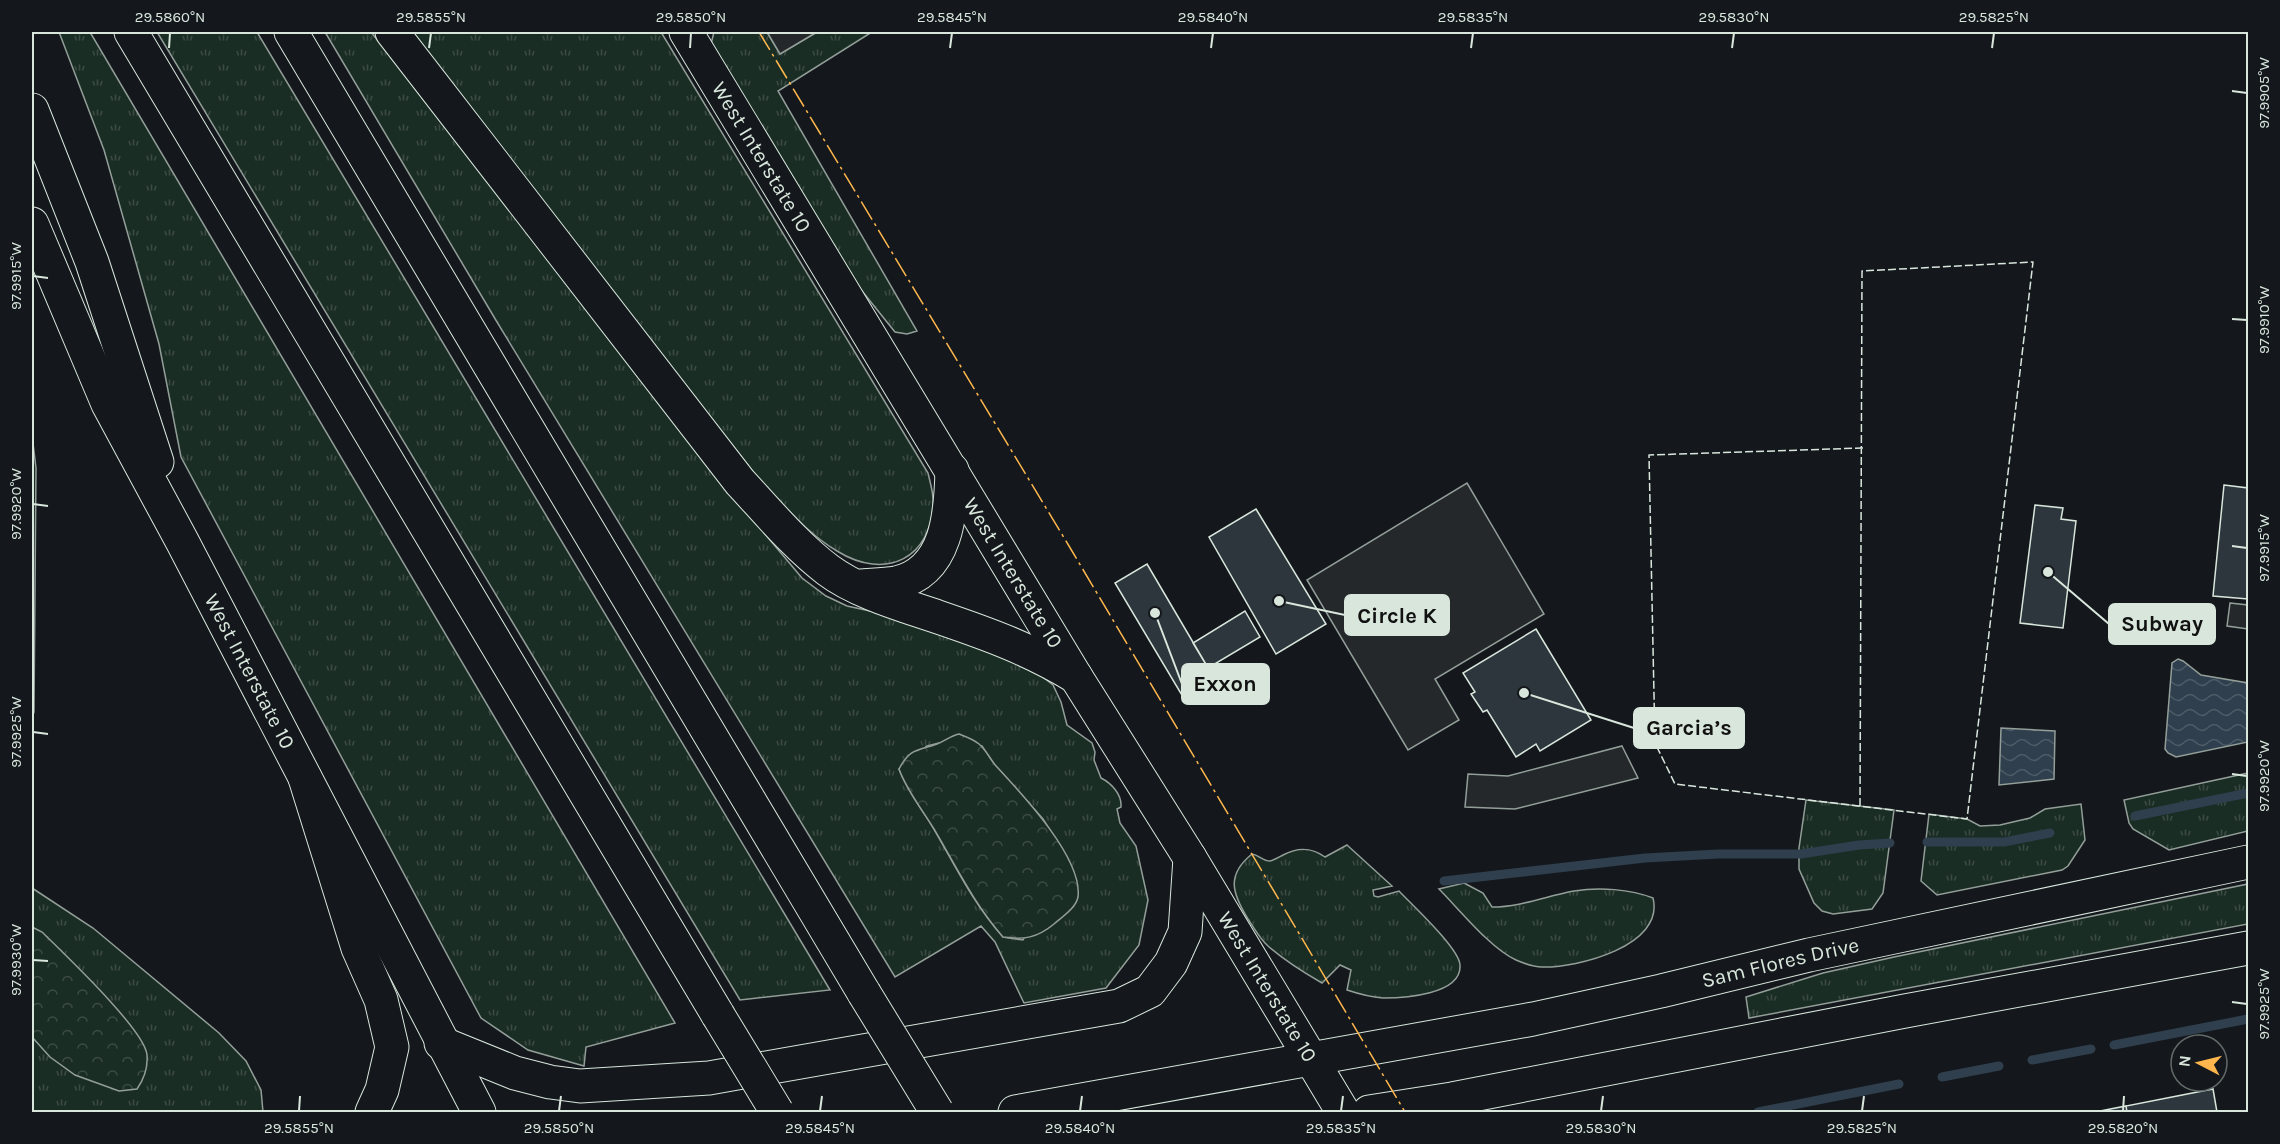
<svg xmlns="http://www.w3.org/2000/svg" width="2280" height="1144" font-family="Karla,sans-serif">
  <style>
    .grass { fill: url(#grass-tufts); stroke: #939e99; stroke-width: 1.5; fill-rule: evenodd }
    .forest { fill: url(#forest-crowns); stroke: #939e99; stroke-width: 1.5 }
    .parking { fill: #24282b; stroke: #939e99; stroke-width: 1.5 }
    .water { fill: url(#water-waves); stroke: #939e99; stroke-width: 1.5 }
    .lines { fill: none; stroke-linecap: round; stroke-linejoin: round }
    .stream { stroke: #2f3f4d; stroke-width: 9 }
    .building { fill: #2c363c; stroke: #d8e6dc; stroke-width: 1.5 }
    .secondary-casing { stroke: #d8e6dc; stroke-width: 35 }
    .primary-casing { stroke: #d8e6dc; stroke-width: 35 }
    .highway-casing { stroke: #d8e6dc; stroke-width: 35 }
    .secondary { stroke: #14181c; stroke-width: 33 }
    .primary { stroke: #14181c; stroke-width: 33 }
    .highway { stroke: #14181c; stroke-width: 33 }
    .highway-bridge-casing { stroke: #d8e6dc; stroke-width: 35; stroke-linecap: butt }
    .highway-bridge { stroke: #14181c; stroke-width: 33 }
    .fence { stroke: #d8e6dc; stroke-width: 1.5; stroke-dasharray: 8 3; stroke-linecap: butt }
    .power { stroke: #ffb74d; stroke-width: 1.5; stroke-dasharray: 21 4.5 3 4.5; stroke-linecap: butt }
    .ticks { fill: none; stroke: #d8e6dc; stroke-width: 2 }
    .labels { text-anchor: middle; dominant-baseline: central; stroke-width: 4.5; stroke-linejoin: round; paint-order: stroke }
    .street-label { font-size: 21px; fill: #d8e6dc; stroke: #14181c }
    .leader { fill: none; stroke: #d8e6dc; stroke-width: 2 }
    .callout-dot { fill: #d8e6dc; stroke: #14181c; stroke-width: 2 }
    .callout { fill: #d8e6dc; stroke: #d8e6dc; stroke-width: 2 }
    .callout-label { font-size: 22px; text-anchor: middle; font-weight: bold; fill: #111 }
    .neatline { fill: none; stroke: #d8e6dc; stroke-width: 2 }
    .ticks-label { font-size: 15px; text-anchor: middle; fill: #d8e6dc }
  </style>
  <defs>
    <pattern id="grass-tufts" width="24" height="20" patternUnits="userSpaceOnUse" patternTransform="scale(1.5)"><rect width="24" height="20" fill="#1a2d24"/><path d="M3 7l-1-3M5 7V3M7 7l1-3M15 17l-1-3M17 17v-4M19 17l1-3" fill="none" stroke="#3b4b43"/></pattern>
    <pattern id="forest-crowns" width="20" height="18" patternUnits="userSpaceOnUse" patternTransform="scale(1.5)"><rect width="20" height="18" fill="#1a2d24"/><path d="M2 6a3 3 0 1 1 6 0M12 15a3 3 0 1 1 6 0" fill="none" stroke="#3b4b43"/></pattern>
    <pattern id="water-waves" width="16" height="10" patternUnits="userSpaceOnUse" patternTransform="scale(1.5)"><rect width="16" height="10" fill="#2f3f4d"/><path d="M0 5q4-4 8 0t8 0" fill="none" stroke="#4c5b66"/></pattern>
  </defs>
  <rect width="100%" height="100%" fill="#14181c"/>
  <path class="grass" d="M 59,32 L 90,32 L 675,1023 L 586,1047 L 584,1066 L 528,1050 L 481,1018 L 181,457 L 159,344 L 104,150 Z
    M 157,32 L 257,32 L 830,990 L 740,1000 Z
    M 325,32 L 371,32 L 738,502 L 802,578 L 826,596 L 847,606 L 884,614 L 1003,656 L 1035,671 L 1053,685 L 1061,702 L 1067,725 L 1092,743 L 1095,752 L 1094,760 L 1101,778 C 1111,783 1122,794 1121,807 L 1117,809 L 1120,823 L 1136,846 L 1148,900 L 1139,945 L 1106,988 L 1024,1003 L 995,942 L 981,926 L 895,977 L 497,322 ZM 939,743 L 982,746 L 994,764 L 1043,819 L 1067,857 L 1023,940 L 1003,937 C 973,903 956,867 934,829 C 922,809 907,791 899,769 L 927,746 Z
    M 407,32 L 661,32 L 928,473 C 930,482 933,491 933,500 C 933,559 885,581 837,551 C 808,534 785,506 762,483 Z
    M 714,32 L 767,32 L 780,54 L 817,32 L 872,32 L 778,91 L 917,331 L 907,334 L 895,332 L 858,286 L 711,44 Z
    M 32,435 L 36,468 L 34,712 L 32,717 Z
    M 2248,773 L 2248,831 L 2169,850 L 2133,829 L 2129,823 L 2124,800 Z
    M 1806,800 L 1894,810 L 1883,893 L 1872,909 L 1833,914 L 1822,911 L 1814,903 L 1799,869 L 1799,848 Z
    M 2081,804 L 2085,840 L 2068,866 L 2062,870 L 1937,895 L 1921,881 L 1929,814 L 1967,819 L 1980,826 L 2000,825 L 2030,818 L 2045,809 Z
    M 1347,845 L 1392,886 L 1373,890 L 1374,896 L 1378,897 L 1399,891 C 1411,904 1459,948 1460,965 C 1462,995 1403,998 1383,998 C 1370,997 1359,994 1347,990 L 1351,970 L 1340,965 L 1322,983 C 1303,972 1284,960 1268,946 C 1260,939 1254,928 1248,919 C 1232,893 1226,875 1252,854 C 1259,855 1263,861 1270,861 C 1274,860 1279,857 1283,855 C 1298,847 1311,847 1325,857 Z
    M 1464,883 L 1483,893 L 1492,907 C 1521,907 1546,896 1574,891 C 1599,887 1630,889 1653,898 C 1665,946 1577,968 1542,967 C 1534,967 1523,963 1516,960 C 1491,949 1459,909 1439,889 Z
    M 2248,884 L 2248,924 L 1749,1018 L 1746,997 L 1823,973 L 1894,957 Z
    M 32,888 L 93,928 L 219,1033 L 246,1061 L 261,1090 L 263,1112 L 32,1112 Z"/>
  <path class="forest" d="M 959,734 C 967,737 973,739 979,744 C 986,750 990,759 996,766 C 1021,793 1083,858 1078,897 C 1076,908 1062,917 1054,924 C 1037,938 1024,940 1003,937 C 973,902 957,868 934,829 C 922,809 907,791 899,769 C 910,748 917,751 937,744 C 945,741 950,736 959,734 Z
    M 32,927 L 42,932 C 63,953 145,1030 147,1055 C 148,1067 144,1079 137,1089 L 119,1091 L 75,1075 L 50,1057 L 32,1037 Z"/>
  <path class="parking" d="M 767,32 L 817,32 L 780,54 Z
    M 1467,483 L 1544,614 L 1435,679 L 1459,720 L 1408,750 L 1307,580 Z
    M 2230,603 L 2248,605 L 2248,629 L 2227,626 Z
    M 1622,746 L 1638,778 L 1515,809 L 1465,807 L 1468,774 L 1508,776 Z"/>
  <path class="water" d="M 2178,659 L 2183,661 L 2201,675 L 2248,683 L 2248,742 L 2176,757 L 2168,753 L 2165,749 L 2172,663 Z
    M 2001,728 L 2055,731 L 2054,779 L 1999,785 Z"/>
  <g class="lines">
    <path class="stream" d="M 2135,816 L 2248,793
      M 1927,842 L 2004,842 L 2050,833
      M 1444,881 L 1645,858 L 1718,854 L 1801,854 L 1859,845 L 1890,843
      M 2114,1045 L 2248,1019
      M 2032,1060 L 2091,1049
      M 1942,1077 L 1999,1066
      M 1758,1112 L 1899,1084"/>
  </g>
  <path class="building" d="M 2224,485 L 2248,488 L 2248,599 L 2213,596 Z
    M 2035,505 L 2063,508 L 2061,519 L 2076,521 L 2063,628 L 2020,623 Z
    M 1256,509 L 1326,624 L 1276,654 L 1209,537 Z
    M 1147,564 L 1217,683 L 1186,702 L 1115,583 Z
    M 1245,611 L 1260,637 L 1208,668 L 1193,643 Z
    M 1536,629 L 1591,720 L 1540,751 L 1536,744 L 1516,757 L 1487,710 L 1483,712 L 1471,694 L 1475,692 L 1463,673 Z
    M 2213,1089 L 2217,1112 L 2127,1112 L 2126,1106 Z
    M 2126,1106 L 2127,1112 L 2095,1112 Z"/>
  <g class="lines">
    <defs>
      <g id="secondary">
        <path id="s1" d="M 686,32 L 1076,677 L 1190,858 L 1343,1112"/>
        <path d="M 32,110 L 92,262 L 157,462"/>
        <path id="s2" d="M 32,224 L 108,404 L 182,541 L 479,1112"/>
        <path d="M 441,1043 L 515,1073 L 550,1082 L 580,1086 L 709,1078 L 1119,1006 L 1150,991 L 1171,963 L 1185,932 L 1190,858"/>
      </g>
      <g id="primary">
        <path d="M 305,778 L 358,948 L 381,1000 L 392,1047 L 382,1090 L 372,1112"/>
        <path id="s3" d="M 1015,1112 L 1533,1019 L 1661,991 L 1809,955 L 2248,862"/>
        <path d="M 1369,1112 L 1452,1099 L 1905,1011 L 2248,948"/>
      </g>
      <path id="highway" d="M 131,32 L 718,1015
        M 291,32 L 864,993
        M 392,32 L 740,482 C 768,512 795,545 828,570 C 857,592 903,605 938,617 C 988,634 1030,649 1076,677
        M 859,586 C 871,585 884,585 896,583 C 948,572 951,512 952,470"/>
    </defs>
    <use href="#secondary" class="secondary-casing"/>
    <use href="#primary" class="primary-casing"/>
    <use href="#highway" class="highway-casing"/>
    <use href="#secondary" class="secondary"/>
    <use href="#primary" class="primary"/>
    <use href="#highway" class="highway"/>
    <defs>
      <path id="highway-bridge" d="M 864,993 L 937,1112
        M 718,1015 L 777,1112"/>
    </defs>
    <use href="#highway-bridge" class="highway-bridge-casing"/>
    <use href="#highway-bridge" class="highway-bridge"/>
    <path class="fence" d="M 1860,806 L 1862,271 L 2033,262 L 1967,819 L 1675,784 L 1655,743 L 1649,455 L 1863,448"/>
    <path class="power" d="M 759,32 L 1069,546 L 1405,1112"/>
  </g>
  <path class="ticks" d="M 169,48 L 170,33M 429,48 L 431,33M 690,48 L 691,33M 950,48 L 952,33M 1211,48 L 1213,33M 1471,48 L 1473,33M 1732,48 L 1734,33M 1992,48 L 1994,33M 2232,91 L 2247,93M 33,276 L 48,278M 2232,319 L 2247,320M 33,504 L 48,506M 2232,546 L 2247,548M 33,732 L 48,734M 2232,774 L 2247,776M 33,960 L 48,961M 2232,1002 L 2247,1004M 299,1111 L 300,1096M 559,1111 L 561,1096M 820,1111 L 822,1096M 1080,1111 L 1082,1096M 1341,1111 L 1343,1096M 1601,1111 L 1603,1096M 1862,1111 L 1864,1096M 2123,1111 L 2124,1096"/>
  <g class="labels">
    <g class="street-label">
      <text stroke="none"><textPath href="#s1" startOffset="146">West Interstate 10</textPath></text>
      <text stroke="none"><textPath href="#s1" startOffset="632">West Interstate 10</textPath></text>
      <text stroke="none"><textPath href="#s2" startOffset="498">West Interstate 10</textPath></text>
      <text stroke="none"><textPath href="#s3" startOffset="780">Sam Flores Drive</textPath></text>
      <text stroke="none"><textPath href="#s1" startOffset="1118">West Interstate 10</textPath></text>
    </g>
  </g>
  <path class="leader" d="M1279 601L1345 615M2048 572L2109 624M1155 613L1182 684M1524 693L1634 728"/>
  <g class="callout-dot">
    <circle cx="1279" cy="601" r="6"/>
    <circle cx="2048" cy="572" r="6"/>
    <circle cx="1155" cy="613" r="6"/>
    <circle cx="1524" cy="693" r="6"/>
  </g>
  <g class="callout">
    <rect x="1345" y="595" width="104" height="40" rx="6"/>
    <rect x="2109" y="604" width="106" height="40" rx="6"/>
    <rect x="1182" y="664" width="87" height="40" rx="6"/>
    <rect x="1634" y="708" width="110" height="40" rx="6"/>
  </g>
  <g class="callout-label">
    <text x="1397" y="623">Circle K</text>
    <text x="2162" y="631">Subway</text>
    <text x="1225" y="691">Exxon</text>
    <text x="1689" y="735">Garcia’s</text>
  </g>
  <rect width="2280" height="1144" fill="none" stroke="#14181c" stroke-width="66"/>
  <g transform="translate(2199 1063) rotate(277)"><circle r="28" fill="#14181c" stroke="#626a69" stroke-width="1.5"/>
  <path d="M0-4.5L10 22L0 15L-10 22Z" fill="#ffb74d"/>
  <text y="-9" font-size="16" font-weight="bold" text-anchor="middle" fill="#d8e6dc">N</text>
  </g>
  <rect x="33" y="33" width="2214" height="1078" class="neatline"/>
  <g class="ticks-label">
    <text x="170" y="22">29.5860°N</text>
    <text x="431" y="22">29.5855°N</text>
    <text x="691" y="22">29.5850°N</text>
    <text x="952" y="22">29.5845°N</text>
    <text x="1213" y="22">29.5840°N</text>
    <text x="1473" y="22">29.5835°N</text>
    <text x="1734" y="22">29.5830°N</text>
    <text x="1994" y="22">29.5825°N</text>
    <text transform="translate(2264 93) rotate(-90)" y="5">97.9905°W</text>
    <text transform="translate(16 276) rotate(-90)" y="5">97.9915°W</text>
    <text transform="translate(2264 320) rotate(-90)" y="5">97.9910°W</text>
    <text transform="translate(16 504) rotate(-90)" y="5">97.9920°W</text>
    <text transform="translate(2264 548) rotate(-90)" y="5">97.9915°W</text>
    <text transform="translate(16 732) rotate(-90)" y="5">97.9925°W</text>
    <text transform="translate(2264 776) rotate(-90)" y="5">97.9920°W</text>
    <text transform="translate(16 960) rotate(-90)" y="5">97.9930°W</text>
    <text transform="translate(2264 1004) rotate(-90)" y="5">97.9925°W</text>
    <text x="299" y="1133">29.5855°N</text>
    <text x="559" y="1133">29.5850°N</text>
    <text x="820" y="1133">29.5845°N</text>
    <text x="1080" y="1133">29.5840°N</text>
    <text x="1341" y="1133">29.5835°N</text>
    <text x="1601" y="1133">29.5830°N</text>
    <text x="1862" y="1133">29.5825°N</text>
    <text x="2123" y="1133">29.5820°N</text>
  </g>
</svg>
